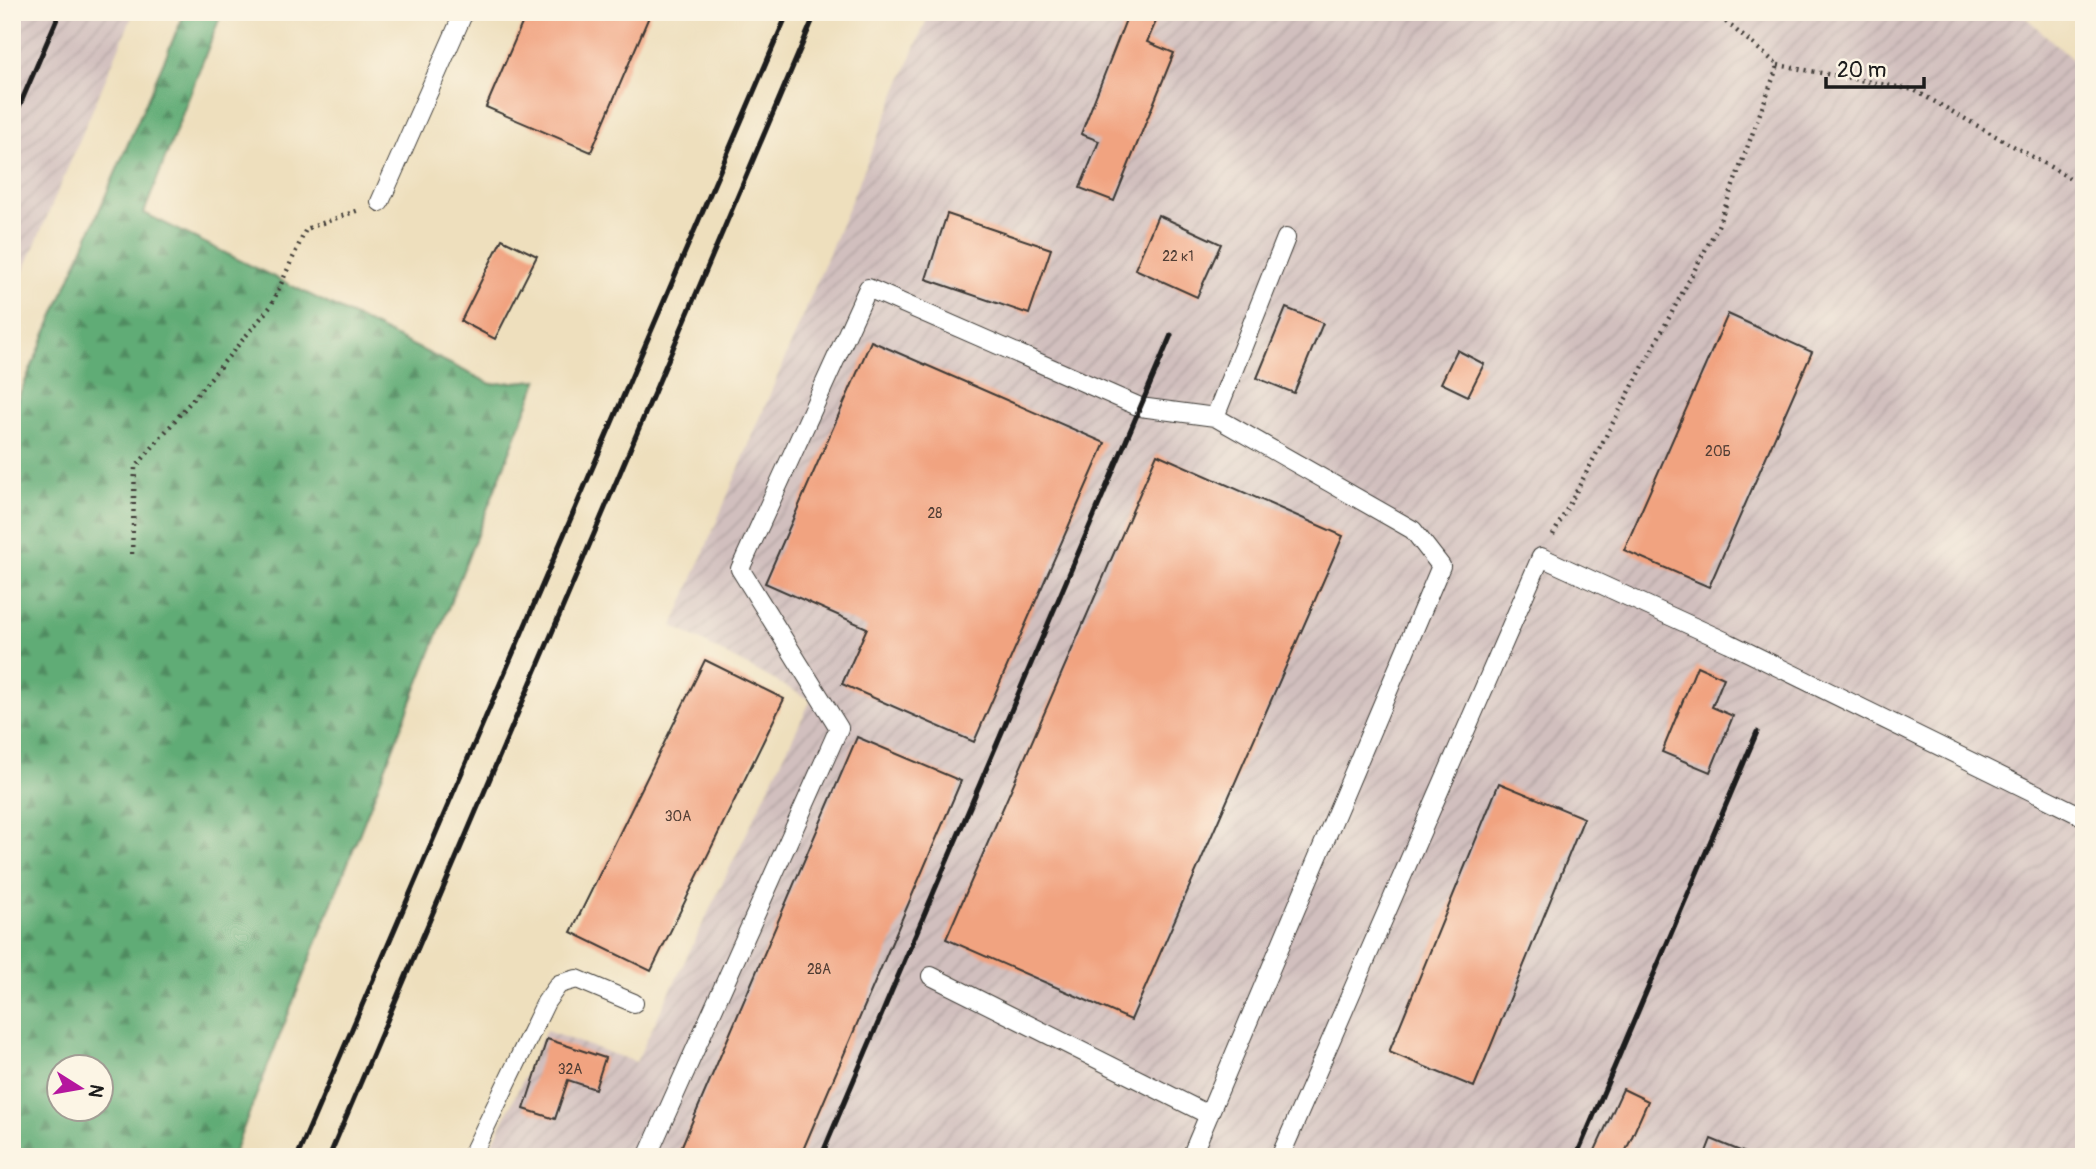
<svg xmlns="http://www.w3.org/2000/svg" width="2096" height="1169" font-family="Pangolin,sans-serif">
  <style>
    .industrial { fill: url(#industrial-furrows) }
    .forest { fill: url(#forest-firs); stroke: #3e6449; stroke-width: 2; fill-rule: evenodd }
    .building { fill: #f1a380 }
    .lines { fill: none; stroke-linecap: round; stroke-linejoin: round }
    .service-casing { stroke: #3c3934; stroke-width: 20 }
    .path { stroke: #3c3934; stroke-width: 4.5; stroke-dasharray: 2 5; stroke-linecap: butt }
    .service { stroke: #fff; stroke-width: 18 }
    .rail { stroke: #1c1c1c; stroke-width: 5 }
    .labels { text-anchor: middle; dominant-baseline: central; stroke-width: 5; stroke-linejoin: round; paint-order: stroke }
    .number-label { font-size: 14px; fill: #513e35 }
  </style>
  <defs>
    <pattern id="industrial-furrows" width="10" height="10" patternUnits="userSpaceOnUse" patternTransform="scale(1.75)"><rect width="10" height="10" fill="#d1bfbe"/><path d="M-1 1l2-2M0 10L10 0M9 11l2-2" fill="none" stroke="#b3a4a3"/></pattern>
    <pattern id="forest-firs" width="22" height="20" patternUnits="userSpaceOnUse" patternTransform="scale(1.75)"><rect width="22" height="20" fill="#61ac76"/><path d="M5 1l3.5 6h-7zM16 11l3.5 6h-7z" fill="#4f8b60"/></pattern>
  </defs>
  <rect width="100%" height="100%" fill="#fcf5e5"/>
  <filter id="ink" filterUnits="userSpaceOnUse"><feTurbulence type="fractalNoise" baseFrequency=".0143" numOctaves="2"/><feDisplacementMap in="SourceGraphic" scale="14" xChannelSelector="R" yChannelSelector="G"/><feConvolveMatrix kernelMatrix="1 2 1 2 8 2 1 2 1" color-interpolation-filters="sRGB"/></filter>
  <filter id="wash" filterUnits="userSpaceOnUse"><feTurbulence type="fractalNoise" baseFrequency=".00686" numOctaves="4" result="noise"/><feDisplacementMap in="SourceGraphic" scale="28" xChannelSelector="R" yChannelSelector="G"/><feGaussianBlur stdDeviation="1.57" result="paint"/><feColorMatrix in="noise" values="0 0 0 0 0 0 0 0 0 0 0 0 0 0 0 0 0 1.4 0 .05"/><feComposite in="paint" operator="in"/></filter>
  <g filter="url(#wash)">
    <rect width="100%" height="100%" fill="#eedfbd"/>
    <path class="industrial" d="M 12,12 L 134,12 L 12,299 Z
      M 930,12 L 2020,12 L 2084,70 L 2084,1157 L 486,1157 L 546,1031 L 636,1062 L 811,700 L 673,626 Z"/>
    <path class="forest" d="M 185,12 L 222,12 L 144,213 L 491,384 L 538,380 L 232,1157 L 12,1157 L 12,412 ZM 60,1068 L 102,1068 L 102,1110 L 60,1110 Z"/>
    <g id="blocks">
      <path class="building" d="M 527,12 L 651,12 L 591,152 L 486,107 Z
        M 1129,12 L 1140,12 L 1157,19 L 1147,42 L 1174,53 L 1114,201 L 1080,188 L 1099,141 L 1081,134 Z
        M 947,214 L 1051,249 L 1029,314 L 926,279 Z
        M 1158,215 L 1221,244 L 1197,297 L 1135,269 Z
        M 502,239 L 537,256 L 495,339 L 461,321 Z
        M 1286,308 L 1323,323 L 1294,393 L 1257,378 Z
        M 1728,314 L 1812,352 L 1709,587 L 1624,550 Z
        M 871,341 L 1105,443 L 974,742 L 842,684 L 867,628 L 765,583 Z
        M 1457,350 L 1484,364 L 1468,396 L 1441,383 Z
        M 1157,454 L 1343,536 L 1131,1020 L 946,939 Z
        M 705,660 L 784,699 L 651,971 L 571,932 Z
        M 1697,666 L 1724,678 L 1712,707 L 1733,716 L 1710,772 L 1662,752 Z
        M 857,737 L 961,781 L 800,1157 L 677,1157 Z
        M 1499,783 L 1584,818 L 1474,1087 L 1389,1052 Z
        M 547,1039 L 605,1058 L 595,1089 L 568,1080 L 555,1119 L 524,1109 Z
        M 1623,1089 L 1648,1101 L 1623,1157 L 1592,1157 Z
        M 1711,1139 L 1755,1157 L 1704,1157 Z"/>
    </g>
  </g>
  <g filter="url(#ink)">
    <use href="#blocks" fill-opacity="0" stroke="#3c3934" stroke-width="2"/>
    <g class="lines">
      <defs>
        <path id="service" d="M 380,202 L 464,12
          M 931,976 L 1209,1115
          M 471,1157 L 546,1002 L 559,984 L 577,979 L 634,1003
          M 647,1157 L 839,728 L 740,569 L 868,288 L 1140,407 L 1215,417
          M 1191,1157 L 1441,566 L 1413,530 L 1215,417 L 1286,238
          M 1280,1157 L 1541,557 L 1729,643 L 2084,817"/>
      </defs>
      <use href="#service" class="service-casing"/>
      <path class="path" d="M 1778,65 L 1914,90 L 2084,186
        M 1553,535 L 1718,226 L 1778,65 L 1714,12
        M 132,554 L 135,468 L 271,306 L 306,229 L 359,210"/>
      <use href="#service" class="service"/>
      <path class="rail" d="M 12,123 L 60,12
        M 297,1157 L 788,12
        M 329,1157 L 816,12
        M 821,1157 L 1171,335
        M 1576,1157 L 1757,732"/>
    </g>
  </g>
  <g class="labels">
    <g class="number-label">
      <text x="1178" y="256">22 к1</text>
      <text x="1718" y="451">20Б</text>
      <text x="935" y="513">28</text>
      <text x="678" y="816">30А</text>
      <text x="819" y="969">28А</text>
      <text x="570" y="1069">32А</text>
    </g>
  </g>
  <rect width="2096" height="1169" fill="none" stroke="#fcf5e5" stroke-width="42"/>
  <g transform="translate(80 1088) rotate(101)"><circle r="33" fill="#fcf5e5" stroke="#a29e95" stroke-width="2"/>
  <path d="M0-5L12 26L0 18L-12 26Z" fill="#b5179e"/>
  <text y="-10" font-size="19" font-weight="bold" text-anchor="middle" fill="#1c1c1c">N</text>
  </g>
  <path d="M1826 77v10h98v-10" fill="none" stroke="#1c1c1c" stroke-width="3.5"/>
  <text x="1837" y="77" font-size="21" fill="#1c1c1c" stroke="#fcf5e5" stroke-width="5" paint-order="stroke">20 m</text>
</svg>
